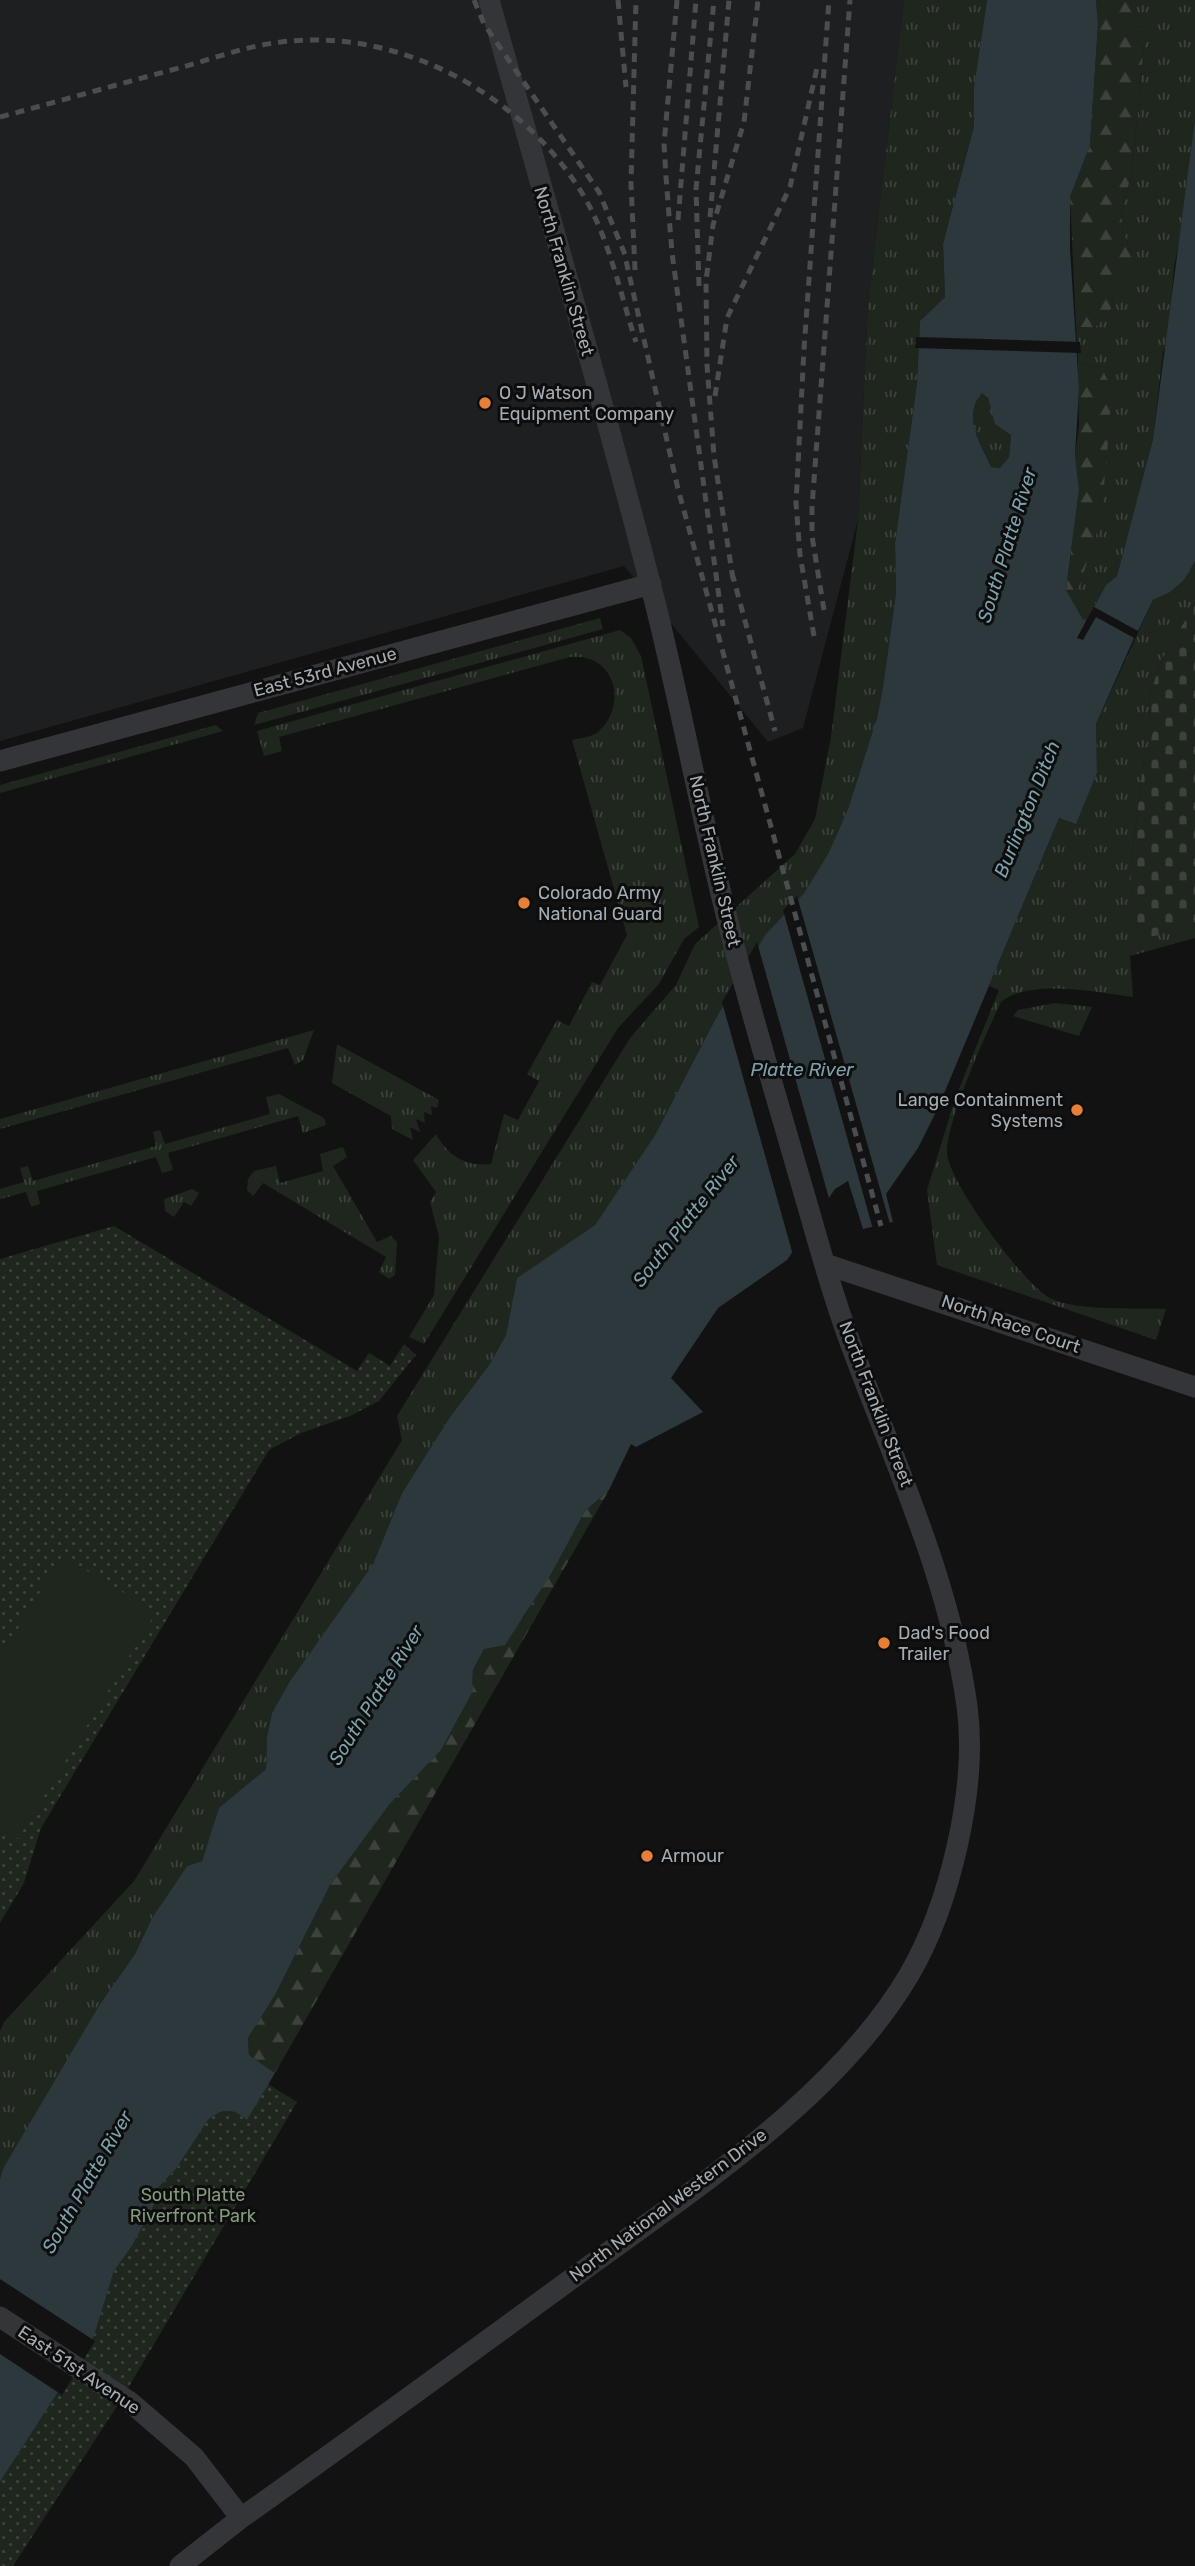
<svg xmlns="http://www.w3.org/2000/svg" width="1195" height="2566" font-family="Rubik,sans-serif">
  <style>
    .built { fill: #1e1f20 }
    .grass { fill: url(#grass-tufts) }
    .forest { fill: url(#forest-firs) }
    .cemetery { fill: url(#cemetery-stones) }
    .park { fill: url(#park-dots) }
    .pitch { fill: #1f261e }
    .water { fill: #2c383b; fill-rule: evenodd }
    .pier { fill: #121213 }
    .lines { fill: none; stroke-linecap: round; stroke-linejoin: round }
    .minor { stroke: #333538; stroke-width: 21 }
    .rail { stroke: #4a4e51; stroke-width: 5; stroke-dasharray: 9 7; stroke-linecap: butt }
    .poi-dot { fill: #e67f37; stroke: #0d0d0e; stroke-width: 2.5 }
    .labels { text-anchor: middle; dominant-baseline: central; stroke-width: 6; stroke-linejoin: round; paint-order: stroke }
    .street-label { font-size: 18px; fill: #a4adb3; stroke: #0d0d0e }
    .poi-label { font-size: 18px; fill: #a4adb3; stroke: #0d0d0e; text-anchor: start }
    .park-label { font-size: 18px; fill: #839d7c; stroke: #0d0d0e }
    .water-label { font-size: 19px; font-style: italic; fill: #7da2ad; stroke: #0d0d0e }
  </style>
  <defs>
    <pattern id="grass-tufts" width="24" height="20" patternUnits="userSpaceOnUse" patternTransform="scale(1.75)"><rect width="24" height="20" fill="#1f261e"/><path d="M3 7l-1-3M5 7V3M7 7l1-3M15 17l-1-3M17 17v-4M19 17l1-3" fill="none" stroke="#3d433c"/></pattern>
    <pattern id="forest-firs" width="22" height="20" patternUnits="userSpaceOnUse" patternTransform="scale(1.75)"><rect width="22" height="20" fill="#1f261e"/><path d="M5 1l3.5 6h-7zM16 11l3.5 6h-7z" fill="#3d433c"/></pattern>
    <pattern id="cemetery-stones" width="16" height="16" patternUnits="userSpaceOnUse" patternTransform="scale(1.75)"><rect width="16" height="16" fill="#1f261e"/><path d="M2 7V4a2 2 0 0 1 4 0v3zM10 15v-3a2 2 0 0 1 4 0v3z" fill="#3d433c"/></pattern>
    <pattern id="park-dots" width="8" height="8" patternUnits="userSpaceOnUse" patternTransform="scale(1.75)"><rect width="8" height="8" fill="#1f261e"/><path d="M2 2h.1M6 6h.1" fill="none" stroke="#3d433c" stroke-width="1.8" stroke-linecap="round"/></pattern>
  </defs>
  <rect width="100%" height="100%" fill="#121213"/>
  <path class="built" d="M 0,0 L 904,0 L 868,303 L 858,520 L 803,728 L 768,742 L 624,566 L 0,741 Z"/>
  <path class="grass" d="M 904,0 L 987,0 L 974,87 L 974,126 L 943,244 L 945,297 L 920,321 L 917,383 L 895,543 L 896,593 L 883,687 L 877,718 L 848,809 L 828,854 L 804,893 L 765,935 L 716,1018 L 655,1135 L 595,1225 L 517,1278 L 506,1335 L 489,1365 L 450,1417 L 402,1493 L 373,1564 L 290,1681 L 272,1713 L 267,1737 L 266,1769 C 237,1792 212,1825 202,1861 L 187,1866 L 152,1918 L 135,1954 L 100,2004 L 0,2179 L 0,2031 L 4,2022 L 134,1881 L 402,1440 L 397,1416 L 630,1038 L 676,985 L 695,944 L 795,854 L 815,819 L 831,737 L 858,520 L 868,303 Z
    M 1130,0 L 1195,0 L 1195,119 L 1182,227 L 1174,267 L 1169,336 L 1163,352 L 1153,439 L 1117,576 L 1106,585 L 1085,623 L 1066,591 L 1078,589 L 1102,508 L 1101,367 L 1078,363 L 1076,327 L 1094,328 L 1110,313 L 1115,289 L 1133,259 L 1123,231 L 1121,211 L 1132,173 L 1144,43 Z
    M 982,392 C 995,403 996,424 1011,435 L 1009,457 L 1000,468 L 991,467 C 980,443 962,416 982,392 Z
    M 1195,561 L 1195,604 L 1161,661 L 1150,695 L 1149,711 L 1154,730 L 1144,756 L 1129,883 L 1141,939 L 1195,924 L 1195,938 L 1130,956 L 1133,997 C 1098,992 1030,978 1001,1002 C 986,1034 947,1119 947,1152 C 947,1180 1024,1285 1050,1298 C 1077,1312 1135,1307 1166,1309 L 1156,1340 L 937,1265 L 927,1190 L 955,1099 L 999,990 L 989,986 L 1059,818 L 1076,823 L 1097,773 L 1096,724 L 1153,600 C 1173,590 1184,580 1195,561 Z
    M 600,618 L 603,629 L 254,725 L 258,713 Z
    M 620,630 L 631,638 L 641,656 L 699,927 L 684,939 L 659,984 L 618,1028 L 424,1344 L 409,1337 L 434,1295 L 439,1237 L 430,1202 L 436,1192 L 413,1160 L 436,1134 C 448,1156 466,1167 491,1164 L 504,1114 L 518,1120 L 539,1081 L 527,1074 L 557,1020 L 569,1026 L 592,982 L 600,985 L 627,935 L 572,740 C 580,738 592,737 598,732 C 629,705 615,652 570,657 L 279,737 L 282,751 L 264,756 L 257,731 Z
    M 216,725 L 223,731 L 0,793 L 0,785 Z
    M 1055,1003 L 1092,1007 L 1079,1036 L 1013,1016 L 1018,1010 Z
    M 314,1030 L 303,1060 L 295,1065 L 288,1048 L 0,1129 L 0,1119 Z
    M 337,1044 L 439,1100 L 437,1108 L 431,1106 L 432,1115 L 424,1112 L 425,1123 L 416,1119 L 420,1132 L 410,1127 L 413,1140 L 392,1129 L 391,1116 L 332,1083 Z
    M 279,1094 L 324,1118 L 326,1125 L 303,1133 L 298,1116 L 168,1153 L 173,1170 L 162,1173 L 156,1157 L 37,1191 L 40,1204 L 31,1207 L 26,1192 L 0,1199 L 0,1189 L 24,1182 L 20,1168 L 28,1166 L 33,1181 L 156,1146 L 153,1132 L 160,1130 L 165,1144 L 270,1114 L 266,1097 Z
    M 343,1147 L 347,1157 L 333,1166 L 377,1242 L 391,1236 L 397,1242 L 395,1275 L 389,1279 L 379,1272 L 386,1257 L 263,1183 L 253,1196 L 247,1190 L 248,1179 L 254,1171 L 276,1166 L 280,1183 L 323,1171 L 320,1154 Z
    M 192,1189 L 199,1193 L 191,1206 L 184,1202 L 174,1217 L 165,1211 L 164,1199 Z"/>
  <path class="forest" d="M 1096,0 L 1130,0 L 1144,43 L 1132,173 L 1121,211 L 1123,231 L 1133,259 L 1133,277 L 1115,289 L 1110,313 L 1094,328 L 1076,327 L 1070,197 L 1090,145 L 1098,24 Z
    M 1078,363 L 1101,367 L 1110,385 L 1110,420 L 1102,508 L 1096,536 L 1078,589 L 1066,591 L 1079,490 L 1075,455 L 1079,426 Z
    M 609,1490 L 275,2073 L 249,2055 L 248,2038 L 275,1995 L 330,1885 L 389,1805 L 441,1750 L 472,1693 L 473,1670 L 484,1649 L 524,1617 L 585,1511 Z"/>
  <path class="cemetery" d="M 1195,604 L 1195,924 L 1141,940 L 1129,883 L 1144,756 L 1154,730 L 1149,711 L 1150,695 L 1161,661 Z"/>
  <path class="park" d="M 114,1226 L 357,1371 L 369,1353 L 390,1366 L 404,1344 L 416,1355 L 379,1401 L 350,1416 L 301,1433 L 269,1450 L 41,1828 L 24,1883 L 0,1923 L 0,1259 Z
    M 268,2084 L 297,2102 L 121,2400 L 13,2566 L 0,2566 L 0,2482 L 94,2336 L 114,2271 L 132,2246 L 154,2205 L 156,2190 L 176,2169 L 208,2120 L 221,2111 L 234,2111 L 247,2120 Z"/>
  <path class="pitch" d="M 62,1556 L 156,1612 L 18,1839 L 0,1828 L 0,1658 Z"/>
  <path class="water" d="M 987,0 L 1096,0 L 1098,24 L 1090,145 L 1070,197 L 1070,249 L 1079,389 L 1075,455 L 1079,490 L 1066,590 L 1085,623 L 1077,638 L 1083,640 L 1096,617 L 1134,638 L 1096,724 L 1097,773 L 1076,824 L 1059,818 L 938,1108 L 918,1148 L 886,1194 L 893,1222 L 863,1229 L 848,1181 L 835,1189 L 787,1260 L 718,1308 L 671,1378 L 703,1412 L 636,1447 L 631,1444 L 609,1490 L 585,1511 L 551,1574 L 505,1645 L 484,1649 L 473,1670 L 472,1693 L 441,1750 L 389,1805 L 330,1885 L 275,1995 L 248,2038 L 249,2055 L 275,2073 L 247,2120 L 234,2111 L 221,2111 L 208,2120 L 176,2169 L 156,2190 L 154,2205 L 132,2246 L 114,2271 L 94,2336 L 0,2482 L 0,2179 L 4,2167 L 100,2004 L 135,1954 L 152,1918 L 187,1866 L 202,1861 L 219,1808 L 266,1769 L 267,1737 L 272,1713 L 290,1681 L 373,1564 L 402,1493 L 450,1417 L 489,1365 L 506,1335 L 517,1278 L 595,1225 L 655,1135 L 716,1018 L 765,935 L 804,893 L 828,854 L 848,809 L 877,718 L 883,687 L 896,593 L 895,543 L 917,383 L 920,321 L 945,297 L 943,244 L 974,126 L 974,87 ZM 982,393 L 988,398 L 995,424 L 1011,435 L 1009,457 L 1000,468 L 991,467 C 980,443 962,416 982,393 Z
    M 1195,119 L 1195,561 L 1184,580 L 1170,592 L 1153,600 L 1138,631 L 1094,607 L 1106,585 L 1117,576 L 1153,439 Z"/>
  <path class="pier" d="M 916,337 L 1080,342 L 1081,353 L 915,348 Z
    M 797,896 L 890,1224 L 873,1229 L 783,910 Z
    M 757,942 L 830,1202 L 793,1255 L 722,1002 Z
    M 0,2279 L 95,2341 L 62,2395 L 0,2354 Z"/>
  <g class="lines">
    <path class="minor" d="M 0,761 L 651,584
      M 825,1264 L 1195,1387
      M 0,2317 L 130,2402 L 194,2457 L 241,2518
      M 180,2566 L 241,2518 C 357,2436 471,2352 585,2269 C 698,2186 837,2097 909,1975 C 950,1905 978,1787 967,1706 C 950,1583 899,1473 856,1358 C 833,1299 817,1237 799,1176 C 775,1092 749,1007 728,922 C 699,809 679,693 649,579 C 599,385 543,193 489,0"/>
    <path class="rail" d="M 474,0 L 484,24 L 599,192 L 624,252 L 678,489 L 881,1226
      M 618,0 L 626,87
      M 677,0 L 664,144 L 666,177 L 672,253 L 723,626
      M 0,117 C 60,101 119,84 179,68 C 212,59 246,46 281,42 C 399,27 521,94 582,193 C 609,237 620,293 636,342
      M 710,217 L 729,0
      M 678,220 L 696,0
      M 635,270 L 631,184 L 636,0
      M 699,286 L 696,189 L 714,0
      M 715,396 L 727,318 L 790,187 L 817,68
      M 732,573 L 775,731
      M 733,579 L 714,456 L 707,365 L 706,281 L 713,225 L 744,122 L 758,0
      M 824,610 L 812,536 L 812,507 L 850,0
      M 814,636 L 800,555 L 796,503 L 804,349 L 829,0"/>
  </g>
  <g class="poi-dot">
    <circle cx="485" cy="403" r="7"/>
    <circle cx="524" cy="903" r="7"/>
    <circle cx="1077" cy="1110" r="7"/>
    <circle cx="884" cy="1643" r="7"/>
    <circle cx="647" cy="1856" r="7"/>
  </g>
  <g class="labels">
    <g class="street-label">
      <text transform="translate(564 271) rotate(74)">North Franklin Street</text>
      <text transform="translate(325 672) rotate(-15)">East 53rd Avenue</text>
      <text transform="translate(715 861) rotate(77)">North Franklin Street</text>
      <text transform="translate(1011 1324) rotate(19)">North Race Court</text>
      <text transform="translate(876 1404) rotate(69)">North Franklin Street</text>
      <text transform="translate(668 2205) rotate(-37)">North National Western Drive</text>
      <text transform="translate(79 2370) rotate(34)">East 51st Avenue</text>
    </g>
    <g class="poi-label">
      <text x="499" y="393">O J Watson<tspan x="499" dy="21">Equipment Company</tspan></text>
      <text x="538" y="893">Colorado Army<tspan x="538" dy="21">National Guard</tspan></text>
      <text x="1063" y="1100" text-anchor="end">Lange Containment<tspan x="1063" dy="21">Systems</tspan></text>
      <text x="898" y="1633">Dad's Food<tspan x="898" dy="21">Trailer</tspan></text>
      <text x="661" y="1856">Armour</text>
    </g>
    <g class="park-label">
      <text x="193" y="2195">South Platte<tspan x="193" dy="21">Riverfront Park</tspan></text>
    </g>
    <g class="water-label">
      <text transform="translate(1007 545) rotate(-73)">South Platte River</text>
      <text transform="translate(1027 809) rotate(-68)">Burlington Ditch</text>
      <text x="802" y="1069">Platte River</text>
      <text transform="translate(686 1221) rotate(-52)">South Platte River</text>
      <text transform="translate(376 1695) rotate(-58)">South Platte River</text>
      <text transform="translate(87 2182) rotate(-60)">South Platte River</text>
    </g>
  </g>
</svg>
